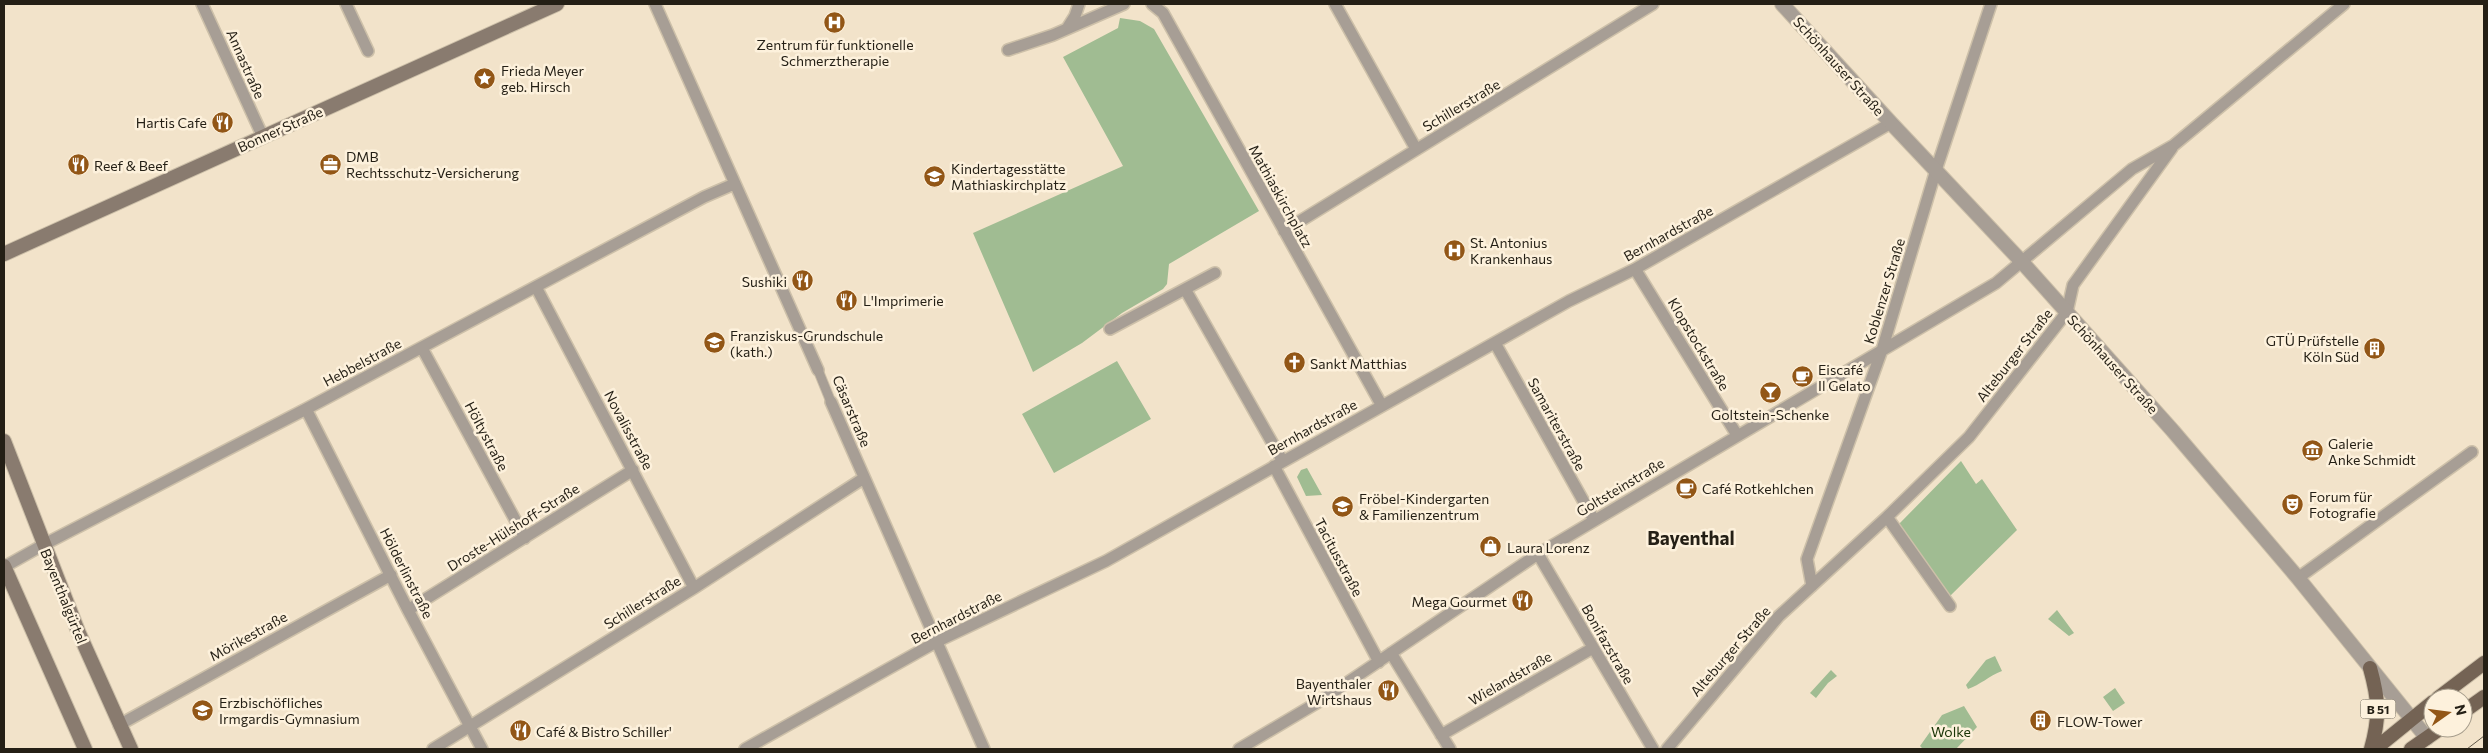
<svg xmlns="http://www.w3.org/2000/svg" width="2488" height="753" font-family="Commissioner,sans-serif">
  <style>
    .green { fill: #a0bc92 }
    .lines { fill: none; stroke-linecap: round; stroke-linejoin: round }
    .pedestrian-casing { stroke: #cdc0a9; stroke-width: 11 }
    .minor-casing { stroke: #cdc0a9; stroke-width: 14 }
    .tertiary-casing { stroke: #cdc0a9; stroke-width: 16 }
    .secondary-casing { stroke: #cdc0a9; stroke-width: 16 }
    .primary-casing { stroke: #cdc0a9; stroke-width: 16 }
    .pedestrian { stroke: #a79e95; stroke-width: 9 }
    .minor { stroke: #a79e95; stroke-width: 11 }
    .tertiary { stroke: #a79e95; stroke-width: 14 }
    .secondary { stroke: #897b6f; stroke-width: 14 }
    .primary { stroke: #746354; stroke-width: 14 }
    .tram { stroke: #605849; stroke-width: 1 }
    .labels { text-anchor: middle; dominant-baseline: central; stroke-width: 5; stroke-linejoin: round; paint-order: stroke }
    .shield { fill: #fdf1dc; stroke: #655e51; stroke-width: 1 }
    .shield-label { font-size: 12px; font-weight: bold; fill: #241f15 }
    .poi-label { font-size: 14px; fill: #241f15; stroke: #fdf1dc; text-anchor: start }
    .street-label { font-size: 14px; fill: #241f15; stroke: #fdf1dc }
    .park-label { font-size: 14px; fill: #193406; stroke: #fdf1dc }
    .district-label { font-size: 19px; font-weight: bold; fill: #241f15; stroke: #fdf1dc }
  </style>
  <rect width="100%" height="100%" fill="#f2e3ca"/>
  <path class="green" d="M 1120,18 L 1140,21 L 1154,29 L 1259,211 L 1169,264 L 1167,284 L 1163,289 L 1122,313 L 1082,343 L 1033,372 L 973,233 L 1123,166 L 1063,57 L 1118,28 Z
    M 1117,361 L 1151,419 L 1054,473 L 1022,414 Z
    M 1961,461 L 1976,484 L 1982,479 L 2017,530 L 1950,596 L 1899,524 Z
    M 1307,468 L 1322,495 L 1306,496 L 1297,477 L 1301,470 Z
    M 2057,610 L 2074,633 L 2069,636 L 2048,619 Z
    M 1995,656 L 2002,671 C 1989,676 1980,685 1968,689 L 1966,685 L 1986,660 Z
    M 1831,670 L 1837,676 L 1828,683 L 1816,698 L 1810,693 Z
    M 2115,688 L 2125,703 L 2113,711 L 2103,697 Z
    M 1964,706 L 1977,727 L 1956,749 L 1923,749 L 1920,746 L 1942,715 Z"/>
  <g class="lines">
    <defs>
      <path id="pedestrian" d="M 818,370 L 831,402"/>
      <path id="minor" d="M 202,4 L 263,137
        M 346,4 L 368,51
        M 655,4 L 818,370
        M 1152,4 L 1163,13 L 1382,406
        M 1335,4 L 1416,149
        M 1068,27 L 1075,16 L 1079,4
        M 1008,50 L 1053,35 L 1124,4
        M 1284,231 L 1653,4
        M 1635,269 L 1737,435
        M 536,287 L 694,588
        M 1185,289 L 1282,460
        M 1110,329 L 1215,273
        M 1495,343 L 1594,520
        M 422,348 L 525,538
        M 831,402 L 984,749
        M 306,409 L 408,610 L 482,749
        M 1274,466 L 1379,662
        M 1887,517 L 1950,606
        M 1538,554 L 1653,749
        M 4,567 L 43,545 L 306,409 L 704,197 L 734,184
        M 2298,578 L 2472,452
        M 1812,586 L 1807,559 L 1882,350 L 1936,170 L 1991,4
        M 408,610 L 633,470
        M 1391,653 L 1450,749
        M 119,725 L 391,575
        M 1441,735 L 1593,648
        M 433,749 L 694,588 L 864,478
        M 745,749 L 938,641 L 1106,561 L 1569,301 L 1635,269 L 1891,123
        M 1239,749 L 1320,701 L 1538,554 L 1996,283 L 2132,169 L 2174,145 L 2344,4
        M 1667,749 L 1779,616 L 1887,517 L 1969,437 L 2067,312 L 2073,285 L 2172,148"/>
      <path id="tertiary" d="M 1782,4 L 1891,123 L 2021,261 L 2173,431 L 2298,578 L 2427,738"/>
      <path id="secondary" d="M 4,254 L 557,4
        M 4,441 L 78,631 L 131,749
        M 4,566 L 85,749"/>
      <path id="primary" d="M 2370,668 C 2379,700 2380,717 2371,749
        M 2438,698 L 2484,663
        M 2463,712 L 2484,697
        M 2375,749 L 2433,702
        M 2411,749 L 2441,728"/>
    </defs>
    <use href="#pedestrian" class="pedestrian-casing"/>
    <use href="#minor" class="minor-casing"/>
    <use href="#tertiary" class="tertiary-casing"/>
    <use href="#secondary" class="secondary-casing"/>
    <use href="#primary" class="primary-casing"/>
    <use href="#pedestrian" class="pedestrian"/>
    <use href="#minor" class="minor"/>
    <use href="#tertiary" class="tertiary"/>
    <use href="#secondary" class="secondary"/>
    <use href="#primary" class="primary"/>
    <path class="tram" d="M 2467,749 L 2484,736"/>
  </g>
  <defs>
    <symbol id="hospital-disc" viewBox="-11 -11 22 22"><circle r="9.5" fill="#925616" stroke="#fdf1dc"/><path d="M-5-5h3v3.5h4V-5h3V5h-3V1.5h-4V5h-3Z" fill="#fff"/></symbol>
    <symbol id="sight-disc" viewBox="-11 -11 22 22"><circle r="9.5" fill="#925616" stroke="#fdf1dc"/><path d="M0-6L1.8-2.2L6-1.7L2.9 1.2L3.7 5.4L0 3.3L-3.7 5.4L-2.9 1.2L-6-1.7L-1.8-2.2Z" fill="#fff"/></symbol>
    <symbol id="restaurant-disc" viewBox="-11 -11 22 22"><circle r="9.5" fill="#925616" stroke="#fdf1dc"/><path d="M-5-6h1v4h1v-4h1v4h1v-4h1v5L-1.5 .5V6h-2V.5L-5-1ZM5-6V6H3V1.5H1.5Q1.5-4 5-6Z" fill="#fff"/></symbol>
    <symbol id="office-disc" viewBox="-11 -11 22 22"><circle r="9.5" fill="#925616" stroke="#fdf1dc"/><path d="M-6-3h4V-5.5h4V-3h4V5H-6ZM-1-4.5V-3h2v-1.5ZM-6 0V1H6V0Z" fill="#fff"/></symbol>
    <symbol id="school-disc" viewBox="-11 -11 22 22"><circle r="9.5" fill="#925616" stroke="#fdf1dc"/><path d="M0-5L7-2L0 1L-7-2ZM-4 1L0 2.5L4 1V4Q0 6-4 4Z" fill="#fff"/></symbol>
    <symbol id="building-disc" viewBox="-11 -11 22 22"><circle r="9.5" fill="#925616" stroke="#fdf1dc"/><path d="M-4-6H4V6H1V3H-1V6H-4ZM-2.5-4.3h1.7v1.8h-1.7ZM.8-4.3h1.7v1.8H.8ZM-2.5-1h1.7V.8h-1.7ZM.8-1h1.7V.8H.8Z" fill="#fff"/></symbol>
    <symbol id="church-disc" viewBox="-11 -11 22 22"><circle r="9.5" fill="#925616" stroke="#fdf1dc"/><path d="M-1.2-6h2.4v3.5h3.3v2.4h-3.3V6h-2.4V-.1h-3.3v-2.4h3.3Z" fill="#fff"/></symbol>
    <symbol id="cafe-disc" viewBox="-11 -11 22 22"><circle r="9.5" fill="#925616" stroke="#fdf1dc"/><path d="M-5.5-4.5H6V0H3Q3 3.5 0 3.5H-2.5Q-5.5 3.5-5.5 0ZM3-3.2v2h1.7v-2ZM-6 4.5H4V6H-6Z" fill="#fff"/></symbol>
    <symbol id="bar-disc" viewBox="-11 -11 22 22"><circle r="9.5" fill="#925616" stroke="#fdf1dc"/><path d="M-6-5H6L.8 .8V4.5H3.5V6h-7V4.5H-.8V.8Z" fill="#fff"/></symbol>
    <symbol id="museum-disc" viewBox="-11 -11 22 22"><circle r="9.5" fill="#925616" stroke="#fdf1dc"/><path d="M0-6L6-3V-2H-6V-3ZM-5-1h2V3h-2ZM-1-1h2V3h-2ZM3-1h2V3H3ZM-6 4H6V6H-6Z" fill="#fff"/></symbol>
    <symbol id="theatre-disc" viewBox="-11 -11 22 22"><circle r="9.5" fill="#925616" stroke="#fdf1dc"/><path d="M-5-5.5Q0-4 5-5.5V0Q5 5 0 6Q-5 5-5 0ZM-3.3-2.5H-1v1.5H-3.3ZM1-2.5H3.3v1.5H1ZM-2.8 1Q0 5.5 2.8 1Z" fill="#fff"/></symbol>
    <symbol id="shop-disc" viewBox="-11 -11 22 22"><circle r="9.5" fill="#925616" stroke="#fdf1dc"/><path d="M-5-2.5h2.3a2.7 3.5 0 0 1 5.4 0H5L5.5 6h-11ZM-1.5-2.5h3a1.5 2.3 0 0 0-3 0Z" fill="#fff"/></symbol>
  </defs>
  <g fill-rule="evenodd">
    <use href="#hospital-disc" x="822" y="10" width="25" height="25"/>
    <use href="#sight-disc" x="472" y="66" width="25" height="25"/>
    <use href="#restaurant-disc" x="210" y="110" width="25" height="25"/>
    <use href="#office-disc" x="318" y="152" width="25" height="25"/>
    <use href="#restaurant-disc" x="66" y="152" width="25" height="25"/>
    <use href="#school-disc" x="922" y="164" width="25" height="25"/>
    <use href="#hospital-disc" x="1442" y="238" width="25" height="25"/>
    <use href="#restaurant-disc" x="790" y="268" width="25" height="25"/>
    <use href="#restaurant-disc" x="834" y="288" width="25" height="25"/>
    <use href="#school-disc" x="702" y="330" width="25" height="25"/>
    <use href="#building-disc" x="2362" y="336" width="25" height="25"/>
    <use href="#church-disc" x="1282" y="350" width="25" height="25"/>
    <use href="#cafe-disc" x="1790" y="364" width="25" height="25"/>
    <use href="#bar-disc" x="1758" y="380" width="25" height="25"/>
    <use href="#museum-disc" x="2300" y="438" width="25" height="25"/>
    <use href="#cafe-disc" x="1674" y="476" width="25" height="25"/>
    <use href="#theatre-disc" x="2280" y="492" width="25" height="25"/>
    <use href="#school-disc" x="1330" y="494" width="25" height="25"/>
    <use href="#shop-disc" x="1478" y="534" width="25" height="25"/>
    <use href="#restaurant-disc" x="1510" y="588" width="25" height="25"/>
    <use href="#restaurant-disc" x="1376" y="678" width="25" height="25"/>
    <use href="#school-disc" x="190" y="698" width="25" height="25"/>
    <use href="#building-disc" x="2028" y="708" width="25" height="25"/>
    <use href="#restaurant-disc" x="508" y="718" width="25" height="25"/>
  </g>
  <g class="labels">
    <rect class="shield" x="2360.5" y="699.5" width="35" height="19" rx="4"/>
    <g class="shield-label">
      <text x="2378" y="709">B 51</text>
    </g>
    <g class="poi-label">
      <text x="835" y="44" text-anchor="middle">Zentrum für funktionelle<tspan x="835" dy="16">Schmerztherapie</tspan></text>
      <text x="501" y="70">Frieda Meyer<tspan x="501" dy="16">geb. Hirsch</tspan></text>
      <text x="207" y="122" text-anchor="end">Hartis Cafe</text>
      <text x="346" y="156">DMB<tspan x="346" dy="16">Rechtsschutz-Versicherung</tspan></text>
      <text x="94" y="165">Reef &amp; Beef</text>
      <text x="951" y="168">Kindertagesstätte<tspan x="951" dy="16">Mathiaskirchplatz</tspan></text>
      <text x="1470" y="242">St. Antonius<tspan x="1470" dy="16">Krankenhaus</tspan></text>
      <text x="787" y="281" text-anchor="end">Sushiki</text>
      <text x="863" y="300">L'Imprimerie</text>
      <text x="730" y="335">Franziskus-Grundschule<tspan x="730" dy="16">(kath.)</tspan></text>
      <text x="2359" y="340" text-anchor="end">GTÜ Prüfstelle<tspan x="2359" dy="16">Köln Süd</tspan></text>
      <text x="1310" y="363">Sankt Matthias</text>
      <text x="1818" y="369">Eiscafé<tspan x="1818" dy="16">Il Gelato</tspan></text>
      <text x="1770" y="414" text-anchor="middle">Goltstein-Schenke</text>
      <text x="2328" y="443">Galerie<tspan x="2328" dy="16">Anke Schmidt</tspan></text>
      <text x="1702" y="488">Café Rotkehlchen</text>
      <text x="2309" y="496">Forum für<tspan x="2309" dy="16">Fotografie</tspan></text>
      <text x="1359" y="498">Fröbel-Kindergarten<tspan x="1359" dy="16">&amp; Familienzentrum</tspan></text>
      <text x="1507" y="547">Laura Lorenz</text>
      <text x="1507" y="601" text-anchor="end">Mega Gourmet</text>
      <text x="1372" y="683" text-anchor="end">Bayenthaler<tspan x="1372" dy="16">Wirtshaus</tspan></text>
      <text x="219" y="702">Erzbischöfliches<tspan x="219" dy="16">Irmgardis-Gymnasium</tspan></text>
      <text x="2057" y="721">FLOW-Tower</text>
      <text x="536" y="731">Café &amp; Bistro Schiller'</text>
    </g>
    <g class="street-label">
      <text transform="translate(246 64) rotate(66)">Annastraße</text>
      <text transform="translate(1839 66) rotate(48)">Schönhauser Straße</text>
      <text transform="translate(1461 105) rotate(-31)">Schillerstraße</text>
      <text transform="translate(280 129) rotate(-24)">Bonner Straße</text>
      <text transform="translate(1281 196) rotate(61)">Mathiaskirchplatz</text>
      <text transform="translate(1668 233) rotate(-29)">Bernhardstraße</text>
      <text transform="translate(1884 291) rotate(-73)">Koblenzer Straße</text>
      <text transform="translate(1699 344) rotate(59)">Klopstockstraße</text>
      <text transform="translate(2014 355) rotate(-52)">Alteburger Straße</text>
      <text transform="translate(362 362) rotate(-28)">Hebbelstraße</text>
      <text transform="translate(2113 364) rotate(48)">Schönhauser Straße</text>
      <text transform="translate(852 411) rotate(67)">Cäsarstraße</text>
      <text transform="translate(1557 424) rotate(61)">Samariterstraße</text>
      <text transform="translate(1312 427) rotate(-29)">Bernhardstraße</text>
      <text transform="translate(629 430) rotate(62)">Novalisstraße</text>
      <text transform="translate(487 436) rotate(62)">Höltystraße</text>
      <text transform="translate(1620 487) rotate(-31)">Goltsteinstraße</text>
      <text transform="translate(513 527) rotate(-32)">Droste-Hülshoff-Straße</text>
      <text transform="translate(1339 557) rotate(62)">Tacitusstraße</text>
      <text transform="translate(407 573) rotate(63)">Hölderlinstraße</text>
      <text transform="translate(64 596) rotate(68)">Bayenthalgürtel</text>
      <text transform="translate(642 602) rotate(-32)">Schillerstraße</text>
      <text transform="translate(956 617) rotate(-27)">Bernhardstraße</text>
      <text transform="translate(248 636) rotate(-29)">Mörikestraße</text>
      <text transform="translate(1608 644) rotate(60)">Bonifazstraße</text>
      <text transform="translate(1730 651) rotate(-49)">Alteburger Straße</text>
      <text transform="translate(1510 678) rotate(-30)">Wielandstraße</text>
    </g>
    <g class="park-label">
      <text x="1951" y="731">Wolke</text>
    </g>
    <g class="district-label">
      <text x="1691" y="537">Bayenthal</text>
    </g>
  </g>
  <rect width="2488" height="753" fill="none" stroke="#241f15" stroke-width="10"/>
  <g transform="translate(2448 713) rotate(76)"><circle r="24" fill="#fdf1dc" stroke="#a69d8c"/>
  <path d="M0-4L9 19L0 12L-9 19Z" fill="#925616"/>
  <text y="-8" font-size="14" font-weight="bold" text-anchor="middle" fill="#241f15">N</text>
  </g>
</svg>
